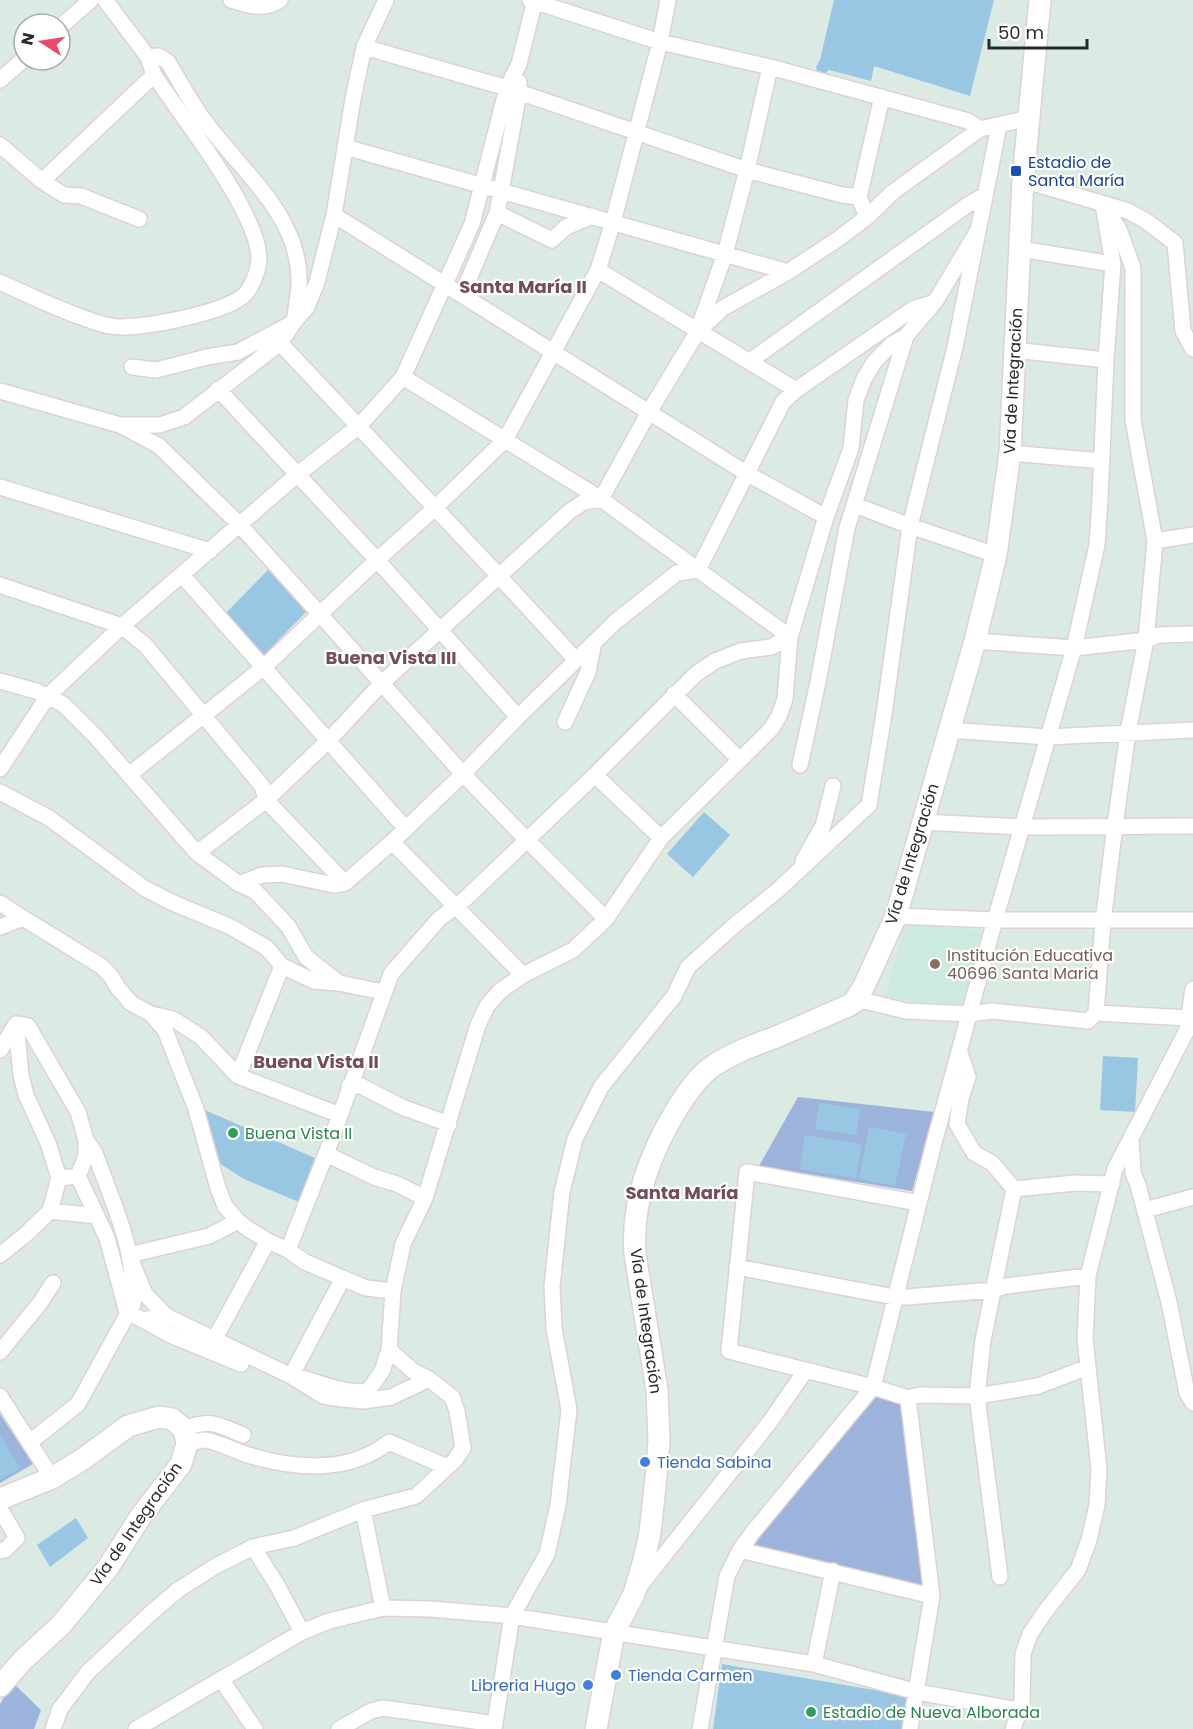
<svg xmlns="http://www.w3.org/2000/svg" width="1193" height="1729" font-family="Poppins,sans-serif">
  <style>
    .education { fill: #cceadf }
    .green { fill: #9cb4dc }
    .pitch { fill: #99c6e2 }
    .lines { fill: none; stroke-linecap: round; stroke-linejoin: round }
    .minor-casing { stroke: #e0d1d4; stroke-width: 18 }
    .secondary-casing { stroke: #e0d1d4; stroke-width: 24 }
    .minor { stroke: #fff; stroke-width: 15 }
    .secondary { stroke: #fff; stroke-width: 21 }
    .transit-dot { fill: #1a4fb4; stroke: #fff; stroke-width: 2 }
    .education-dot { fill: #8d6e63; stroke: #fff; stroke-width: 2 }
    .leisure-dot { fill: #2e9e5b; stroke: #fff; stroke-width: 2 }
    .shop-dot { fill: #3f7fe0; stroke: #fff; stroke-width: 2 }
    .labels { text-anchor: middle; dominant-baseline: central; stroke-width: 4.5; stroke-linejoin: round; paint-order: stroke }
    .transit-label { font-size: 16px; fill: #164399; stroke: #fff; text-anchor: start }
    .street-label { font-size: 16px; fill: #292929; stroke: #fff }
    .education-label { font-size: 16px; fill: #785e54; stroke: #fff; text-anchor: start }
    .leisure-label { font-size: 16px; fill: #27864d; stroke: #fff; text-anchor: start }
    .shop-label { font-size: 16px; fill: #366cbe; stroke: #fff; text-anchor: start }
    .neighbourhood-label { font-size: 18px; font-weight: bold; fill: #754d56; stroke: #fff }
  </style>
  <rect width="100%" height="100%" fill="#dbeae3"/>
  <path class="education" d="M 906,923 L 984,931 L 965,1008 L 885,997 Z"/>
  <path class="green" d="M 798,1097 L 934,1112 L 912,1191 L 759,1166 Z
    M 875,1394 L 902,1405 L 923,1588 L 750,1545 Z
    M 0,1414 L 33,1464 L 0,1483 Z
    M 13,1683 L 41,1710 L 34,1729 L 0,1729 L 0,1704 Z"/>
  <path class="pitch" d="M 834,0 L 994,0 L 970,96 L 874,66 L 871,81 L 829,70 L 823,75 L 818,74 L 816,67 L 820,60 Z
    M 268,570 L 306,612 L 262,657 L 225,614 Z
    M 704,812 L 730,835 L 693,877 L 667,854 Z
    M 1103,1056 L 1138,1058 L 1135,1112 L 1100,1110 Z
    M 819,1103 L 860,1109 L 856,1135 L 815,1129 Z
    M 200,1108 L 315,1158 L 299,1202 L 244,1179 L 219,1163 Z
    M 869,1127 L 906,1134 L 895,1186 L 859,1179 Z
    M 805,1135 L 862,1144 L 856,1179 L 800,1169 Z
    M 0,1434 L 20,1468 L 0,1480 Z
    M 76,1518 L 88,1538 L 50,1567 L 37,1545 Z
    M 722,1664 L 909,1696 L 903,1729 L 713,1729 Z"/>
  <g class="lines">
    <defs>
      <path id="minor" d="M 231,0 C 247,5 265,11 280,0
        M 530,0 L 660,42 L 770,67 L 968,121 L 980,129
        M 60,27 L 91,0
        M 364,47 L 507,88 L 747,170 L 842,195 L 859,197 L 867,217
        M 0,80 L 24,59
        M 0,145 L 42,181 L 64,195 L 81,196 L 139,219
        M 345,147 L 788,272
        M 1023,180 L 1128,211 L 1146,221 L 1175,243 L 1183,331 L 1193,349
        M 42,181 L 154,75
        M 859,197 L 882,97
        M 497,213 L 552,240 L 566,227 L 592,216
        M 334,215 L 746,473 L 826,517
        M 1020,249 L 1113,264
        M 598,270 L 796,390
        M 0,282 C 28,295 55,308 84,318 C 92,321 101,325 110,326 C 136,331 222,313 242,297 C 251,290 258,272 259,260 C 260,214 181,116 154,75 L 148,57 L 105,0
        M 462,295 L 497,213 L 519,93 L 519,82
        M 699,327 L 725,254 L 747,170 L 770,67
        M 280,343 L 500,577 L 576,660
        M 1014,350 L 1106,360
        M 750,361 L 966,206 L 985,195
        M 132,367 L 156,370 L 207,357 L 238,352 L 294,322 C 296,310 298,297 299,285 C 302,218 243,173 207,124 C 192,105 180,82 168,62 L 159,56 L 148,57
        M 218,389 L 377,560 L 518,717
        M 0,391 L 120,425 L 159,446 L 240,525 L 463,774 L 527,840 L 606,919
        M 121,425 L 160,425 L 184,417 L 280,343 L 294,322 L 307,307 L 317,282 L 334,215 L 353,99 L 364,47 L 386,0
        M 1010,453 L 1102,461
        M 0,487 L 210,551
        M 855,505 L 910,526 L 996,555
        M 1155,541 L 1193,535
        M 182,575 L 406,829
        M 0,585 L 122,626 L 146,646 L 262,786 L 266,800 L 345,883
        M 975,641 L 1074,648 L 1146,640 L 1158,635 L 1193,634
        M 0,681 L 36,691 L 63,704 L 96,737 L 197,853 L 239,884
        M 674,694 L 739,759
        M 565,722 L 588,672 L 594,642
        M 949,730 L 1047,737 L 1193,730
        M 800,765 L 818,682 L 847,528 L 906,336
        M 0,769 L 48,696 L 122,626 L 298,474 L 359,426 L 403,377 L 472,224 L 507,88 L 519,64 L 535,0
        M 129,775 L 264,667 L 377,560 L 435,508 L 505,440 L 598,270 L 613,222 L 660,42 L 668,0
        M 595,775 L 661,838
        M 0,792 L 49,818 L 144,888 L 171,902 L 231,927 L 267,948 L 282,966 L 314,981 L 339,983
        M 922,822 L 1022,827 L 1193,826
        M 392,842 L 523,975
        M 197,853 L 266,800 L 328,741 L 381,684 L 570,511 L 584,502 L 601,499 L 649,412 L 698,331 L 723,308 L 788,272 L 838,239 L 867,217 L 893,192 L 980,129 L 1029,118
        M 803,861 L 823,826 L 833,786
        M 0,903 L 23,918
        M 896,916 L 995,920 L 1193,920
        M 0,927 L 23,918 L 101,966 L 111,976 L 118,988 L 131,1003 L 151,1014 L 165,1030 L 196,1109 L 218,1188 L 225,1206 L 238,1221 L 248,1229 L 268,1241 L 288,1250 L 305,1262 L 366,1288 L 393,1291
        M 383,992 L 339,983 L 306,957 L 288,926 L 255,891 L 239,884 L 262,875 L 282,874 L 334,885 L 345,883 L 392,842 L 463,774 L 518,717 L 615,622 L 677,573 L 698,570 L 783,402 L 796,390 L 913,309 L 935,302
        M 854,1002 L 865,1001 L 906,1011 L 970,1014 L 992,1011 L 1088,1021 L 1096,1013 L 1103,922 L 1115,825 L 1128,732 L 1146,640 L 1155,541 L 1133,420 L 1133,268 L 1119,229 L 1108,212
        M 1096,1013 L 1189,1018
        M 151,1014 L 173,1019 L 201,1037 L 238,1076 L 340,1115
        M 16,1024 L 28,1026 L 78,1112 L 86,1140 L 86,1156 L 78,1176 L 107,1238 L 127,1312 L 143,1320 L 166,1316 L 291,1376 L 323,1396 L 333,1398 L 363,1401 L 391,1397 L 429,1379
        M 16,1024 L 21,1075 L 26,1095 L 48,1143 L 59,1178
        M 0,1050 L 16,1024
        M 960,1053 L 968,1077 L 961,1098 L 957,1124 L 974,1153 L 992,1163 L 1014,1189
        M 238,1076 L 282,966
        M 349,1086 L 361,1086 L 402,1107 L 449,1124
        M 1131,1139 L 1133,1173 L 1138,1185 L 1169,1302 L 1187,1393 L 1193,1403
        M 326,1154 L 374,1177 L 397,1184 L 425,1198
        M 1014,1189 L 1075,1183 L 1112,1184
        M 919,1203 L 747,1172 L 729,1351 L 873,1387 L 908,1398 L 920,1395 L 977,1396 L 1038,1386 L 1088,1367
        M 1145,1210 L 1193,1197
        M 50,1211 L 97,1216
        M 288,1250 L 326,1154 L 391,974 L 439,919 L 464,900 L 595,775 L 696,674 L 715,661 L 741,651 L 771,647 L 790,637 L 601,499 L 403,377
        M 0,1255 L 25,1235 L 50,1211 L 59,1178 L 70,1177
        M 737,1267 L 894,1297 L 907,1297 L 994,1290 L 1006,1286 L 1088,1276
        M 343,1278 L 291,1376 C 318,1380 341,1395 368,1391 L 382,1371 L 389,1350
        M 166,1316 L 145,1294 L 129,1255 L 209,1236 L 238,1221
        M 143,1320 L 170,1335 L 241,1364
        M 214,1340 L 268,1241
        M 0,1352 L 40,1303 L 53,1283
        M 0,1396 L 52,1478
        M 908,1398 L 932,1596 L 910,1729
        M 184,1429 C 210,1418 219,1425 243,1435
        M 30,1442 L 78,1404 L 133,1304 C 137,1252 112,1201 95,1153 L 86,1140
        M 187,1444 C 192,1443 199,1440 205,1440 C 212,1440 239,1452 248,1455 C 294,1469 349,1474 389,1442 L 447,1467
        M 0,1509 L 17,1538 L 5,1550 L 0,1551
        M 363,1510 L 383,1608
        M 253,1547 L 277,1585 L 302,1632
        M 740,1550 L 932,1596
        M 1000,1577 L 977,1396 L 983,1340 L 1014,1189
        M 639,1587 L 769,1423 L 806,1370
        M 814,1664 L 833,1571
        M 221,1679 L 255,1729
        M 53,1729 L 60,1709 L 88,1672 L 152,1612 L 178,1590 L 214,1567 L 253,1547 L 294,1538 L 363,1510 L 416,1496 L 455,1460 L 463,1448 L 457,1411 L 452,1397 L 429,1379 L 413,1371 L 389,1350 L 393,1291 L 403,1244 L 425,1198 L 478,1025 L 487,1006 L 500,991 L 523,975 L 573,950 L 606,919 L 661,838 L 771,729 L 779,716 L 785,699 L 790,637 L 826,517 L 851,448 L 856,400 L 864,379 L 875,361 L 892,344 L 906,336 L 935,302 L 978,230
        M 136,1729 L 302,1632 L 329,1621 L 383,1608 L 431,1609 L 512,1616 L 814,1664 L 917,1692 L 1019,1710
        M 339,1729 L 371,1711 L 383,1708 L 495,1724
        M 494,1729 L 512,1616 L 547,1554 L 558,1505 L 569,1410 L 554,1328 L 552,1286 L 562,1192 L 575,1139 L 601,1087 L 674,996 L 688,967 L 737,923 L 778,890 L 869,805 L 884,714 L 910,526 L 955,347 L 999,126
        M 700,1729 L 727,1576 L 740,1550 L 753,1532 L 873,1387 L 934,1143 L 995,920 L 1074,648 L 1097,545 L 1100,499 L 1106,360 L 1113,264 L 1103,204
        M 1013,1729 L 1022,1702 L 1023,1654 L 1030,1634 L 1047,1609 L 1078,1570 L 1089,1540 L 1097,1505 L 1099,1469 L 1085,1339 L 1088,1276 L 1115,1169 L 1187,1030 L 1193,989"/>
      <path id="secondary" d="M 0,1499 L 52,1478 L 83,1459 L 128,1426 L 159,1417 L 172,1419 L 184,1429 L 187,1444 L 181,1464 L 141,1516 L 107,1569 L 61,1625 L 23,1660 L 0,1686
        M 596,1729 L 614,1632 L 634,1594 L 644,1560 L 650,1533 L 657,1468 L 659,1440 L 657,1390 L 635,1254 C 631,1201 651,1151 678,1107 C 688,1092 698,1076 713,1066 C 732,1053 755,1045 776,1037 C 800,1027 824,1016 848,1006 L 854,1002 L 864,986 L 896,916 L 975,641 L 996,555 L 1010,453 L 1023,180 L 1040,0"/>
    </defs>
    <use href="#minor" class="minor-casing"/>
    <use href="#secondary" class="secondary-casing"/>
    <use href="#minor" class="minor"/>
    <use href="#secondary" class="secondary"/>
  </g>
  <rect class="transit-dot" x="1010" y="165" width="12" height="12" rx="3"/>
  <circle class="education-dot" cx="935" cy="964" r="6"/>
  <g class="leisure-dot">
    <circle cx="233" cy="1133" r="6"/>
    <circle cx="811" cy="1712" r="6"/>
  </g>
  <g class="shop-dot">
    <circle cx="645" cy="1462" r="6"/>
    <circle cx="616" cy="1675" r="6"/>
    <circle cx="588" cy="1685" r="6"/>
  </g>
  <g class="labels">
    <g class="transit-label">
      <text x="1028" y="162">Estadio de<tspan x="1028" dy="18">Santa María</tspan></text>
    </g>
    <g class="street-label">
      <text transform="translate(1013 381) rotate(-87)">Vía de Integración</text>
      <text transform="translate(912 854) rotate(-73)">Vía de Integración</text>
      <text transform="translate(646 1321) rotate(82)">Vía de Integración</text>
      <text transform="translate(136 1524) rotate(-55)">Vía de Integración</text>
    </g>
    <g class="education-label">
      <text x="947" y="955">Institución Educativa<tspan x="947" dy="18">40696 Santa Maria</tspan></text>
    </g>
    <g class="leisure-label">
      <text x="245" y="1133">Buena Vista II</text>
      <text x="823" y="1712">Estadio de Nueva Alborada</text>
    </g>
    <g class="shop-label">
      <text x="657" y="1462">Tienda Sabina</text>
      <text x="628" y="1675">Tienda Carmen</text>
      <text x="576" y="1685" text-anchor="end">Libreria Hugo</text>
    </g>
    <g class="neighbourhood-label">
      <text x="523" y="286">Santa María II</text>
      <text x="391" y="657">Buena Vista III</text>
      <text x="316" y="1061">Buena Vista II</text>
      <text x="682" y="1192">Santa María</text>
    </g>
  </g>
  <g transform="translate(42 42) rotate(282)"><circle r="28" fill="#ffffff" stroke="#a9a9a9" stroke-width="1.5"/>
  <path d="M0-4.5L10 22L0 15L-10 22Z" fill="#ea486c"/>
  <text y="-9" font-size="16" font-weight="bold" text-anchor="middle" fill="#292929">N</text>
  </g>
  <path d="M989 39v9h98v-9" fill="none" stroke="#292929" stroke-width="3"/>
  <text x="998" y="39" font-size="18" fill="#292929" stroke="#ffffff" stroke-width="4.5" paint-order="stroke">50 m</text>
</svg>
